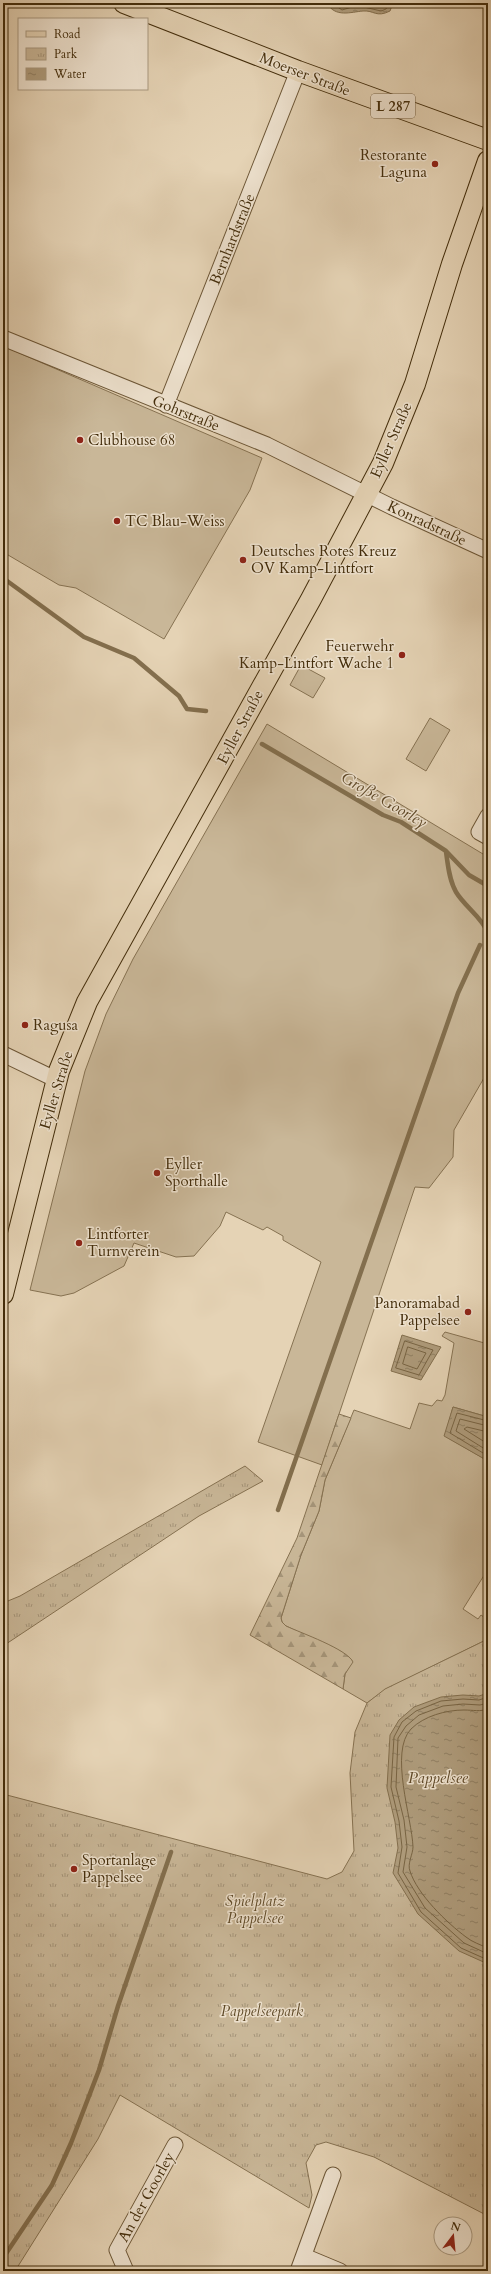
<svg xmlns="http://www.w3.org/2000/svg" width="491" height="2274" font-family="Cardo,serif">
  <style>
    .grass { fill: #c9b798; stroke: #867252 }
    .forest { fill: url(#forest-firs); stroke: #867252 }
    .park { fill: url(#park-tufts); stroke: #867252 }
    .water { fill: url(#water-ripples); stroke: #836f4e }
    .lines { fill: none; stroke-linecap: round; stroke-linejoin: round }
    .shore { stroke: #786443; stroke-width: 1 }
    .stream { stroke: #836f4e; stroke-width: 4.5 }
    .minor-casing { stroke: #6c5636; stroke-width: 17 }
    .major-casing { stroke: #432d0b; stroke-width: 22 }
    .minor { stroke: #eee2cf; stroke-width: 15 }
    .major { stroke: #e5d3b5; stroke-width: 20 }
    .poi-dot { fill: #8f2418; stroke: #eee2cf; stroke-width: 1.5 }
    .labels { text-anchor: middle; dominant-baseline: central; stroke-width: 3; stroke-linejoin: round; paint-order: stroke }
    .shield { fill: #eee2cf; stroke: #766346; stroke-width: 1 }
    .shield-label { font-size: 14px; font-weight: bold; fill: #432d0b }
    .street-label { font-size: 15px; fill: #432d0b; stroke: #eee2cf }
    .poi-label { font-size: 15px; fill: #432d0b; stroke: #eee2cf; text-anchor: start }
    .park-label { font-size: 15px; font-style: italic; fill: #5e4927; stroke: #eee2cf }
    .water-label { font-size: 16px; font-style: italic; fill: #5e4827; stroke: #eee2cf }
  </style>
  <defs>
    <pattern id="forest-firs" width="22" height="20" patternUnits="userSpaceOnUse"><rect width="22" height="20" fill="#c9b798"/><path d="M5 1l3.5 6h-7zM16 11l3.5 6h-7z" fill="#a5957a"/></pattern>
    <pattern id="park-tufts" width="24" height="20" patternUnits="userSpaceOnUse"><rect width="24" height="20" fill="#c9b798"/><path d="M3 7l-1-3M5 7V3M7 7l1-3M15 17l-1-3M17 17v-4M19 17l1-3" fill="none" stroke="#a5957a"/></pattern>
    <pattern id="water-ripples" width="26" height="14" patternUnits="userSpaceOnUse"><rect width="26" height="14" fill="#ae9b7b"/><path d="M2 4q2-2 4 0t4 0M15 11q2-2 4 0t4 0" fill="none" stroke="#8f7f63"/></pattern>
  </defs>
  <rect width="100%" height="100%" fill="#e5d3b5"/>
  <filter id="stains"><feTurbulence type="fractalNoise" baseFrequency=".005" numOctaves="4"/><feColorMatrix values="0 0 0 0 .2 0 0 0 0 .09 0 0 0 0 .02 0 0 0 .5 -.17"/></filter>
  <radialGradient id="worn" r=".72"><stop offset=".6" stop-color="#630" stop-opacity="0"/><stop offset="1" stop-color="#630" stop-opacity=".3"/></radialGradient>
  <path class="grass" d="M 3,346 L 262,458 L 250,490 L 164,639 L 76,588 L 59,585 L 3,552 Z
    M 301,665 L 325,678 L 313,698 L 290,685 Z
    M 430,718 L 450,730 L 426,771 L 406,759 Z
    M 267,724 L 488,857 L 488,1071 L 454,1130 L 453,1157 L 429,1188 L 415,1187 L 322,1465 L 258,1442 L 321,1262 L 283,1240 L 283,1236 L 267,1227 L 263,1230 L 226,1212 L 220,1226 L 194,1256 L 176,1257 L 134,1243 L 124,1266 L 74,1293 L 61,1296 L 30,1290 L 85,1071 L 106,1014 L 133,959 Z
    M 445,1332 L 488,1344 L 488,1417 L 453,1407 L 445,1436 L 488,1461 L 488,1569 L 463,1609 L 478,1619 L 481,1615 L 488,1620 L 488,1639 L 386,1689 L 367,1703 L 343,1689 L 345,1674 L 352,1660 L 340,1651 L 286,1626 L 282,1622 L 281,1618 L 301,1555 L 319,1511 L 325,1480 L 354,1410 L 410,1429 L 419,1403 L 432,1406 L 437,1400 L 442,1401 L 445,1395 L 454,1343 L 442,1336 Z"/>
  <path class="forest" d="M 339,1414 L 351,1418 L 325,1480 L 319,1511 L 301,1555 L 281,1618 L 282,1622 L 286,1626 C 301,1633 347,1649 353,1662 L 345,1674 L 343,1689 L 250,1635 L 297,1538 Z"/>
  <path class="park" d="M 245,1466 L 263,1481 L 199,1516 L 3,1646 L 3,1603 L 20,1596 Z
    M 488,1639 L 488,2216 L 374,2157 L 326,2142 L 316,2145 L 306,2163 L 312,2195 L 309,2208 L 120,2095 L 98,2139 L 15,2271 L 3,2271 L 3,1794 L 327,1879 L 342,1872 L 354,1851 L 350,1773 L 355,1732 L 367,1703 L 385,1689 Z"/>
  <path class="water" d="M 327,3 L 393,3 L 390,11 C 376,18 374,10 363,11 C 351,12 335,18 327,3 Z
    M 402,1335 L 441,1347 L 421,1380 L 391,1371 Z
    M 453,1407 L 488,1417 L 488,1461 L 444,1436 Z
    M 488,1693 L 488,1964 L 459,1951 L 418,1914 L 393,1873 L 398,1848 L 395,1822 L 387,1788 L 390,1735 L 399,1720 L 414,1707 L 441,1697 L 463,1695 L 479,1696 Z"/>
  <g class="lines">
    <path class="shore" d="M 332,3 L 342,10 L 352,7 L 364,7 L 381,11 L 386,9 L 389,3
      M 405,1341 L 433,1350 L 419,1375 L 396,1368 Z
      M 408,1347 L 426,1353 L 417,1369 L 403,1364 Z
      M 488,1421 L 457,1413 L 450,1433 L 488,1456
      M 488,1426 L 460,1419 L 456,1431 L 488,1451
      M 488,1432 L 467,1427 L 464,1429 L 488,1444
      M 488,1697 L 479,1700 L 463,1699 L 441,1701 L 416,1711 L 402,1722 L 394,1737 L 391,1787 L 399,1821 L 402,1847 L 398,1873 L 421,1912 L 461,1948 L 488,1960
      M 488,1703 L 480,1705 L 463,1704 L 443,1706 L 419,1715 L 406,1726 L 398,1738 L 396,1787 L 404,1820 L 407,1847 L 403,1872 L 425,1908 L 464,1943 L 488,1954
      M 488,1709 C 480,1712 473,1710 464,1710 C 446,1710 424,1716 411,1729 C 389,1752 412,1818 413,1847 C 413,1854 407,1864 410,1871 C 417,1894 447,1923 466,1937 C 472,1942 481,1945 488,1948"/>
    <path class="stream" d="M 3,578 L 84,637 L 134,658 L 179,696 L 187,709 L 206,711
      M 262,744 L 383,815 L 401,822 L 446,851 L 469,875 L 488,886
      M 446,852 C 448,865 449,880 456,892 C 465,907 482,917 488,933
      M 278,1510 L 458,993 L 480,945
      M 3,2258 L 52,2185 L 71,2143 L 99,2070 L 118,2006 L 171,1852"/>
    <defs>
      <path id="minor" d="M 3,338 L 267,445 L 392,507 L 488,551
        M 166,405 L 298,71
        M 488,816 L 479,832 L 488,837
        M 3,1054 L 57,1080
        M 304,2256 L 340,2271
        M 126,2271 L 117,2250 L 175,2145
        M 298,2271 L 333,2175"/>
      <path id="major" d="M 124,3 L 298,71 L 488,140
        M 3,1294 L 59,1071 L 87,1002 L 311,599 L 383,463 L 415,384 L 452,264 L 488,161"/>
    </defs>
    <use href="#minor" class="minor-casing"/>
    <use href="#major" class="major-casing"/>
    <use href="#minor" class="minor"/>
    <use href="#major" class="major"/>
  </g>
  <g class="poi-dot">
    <circle cx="435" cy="164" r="4"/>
    <circle cx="80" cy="440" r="4"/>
    <circle cx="117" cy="521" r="4"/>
    <circle cx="243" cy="560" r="4"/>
    <circle cx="402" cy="655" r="4"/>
    <circle cx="25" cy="1025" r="4"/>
    <circle cx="157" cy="1173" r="4"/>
    <circle cx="79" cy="1243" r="4"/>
    <circle cx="468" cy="1312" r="4"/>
    <circle cx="74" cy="1869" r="4"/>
  </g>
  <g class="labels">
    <rect class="shield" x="371" y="94" width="44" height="24" rx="3"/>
    <g class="shield-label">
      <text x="393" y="106">L 287</text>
    </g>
    <g class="street-label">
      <text transform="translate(305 74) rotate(21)">Moerser Straße</text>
      <text transform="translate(232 239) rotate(-68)">Bernhardstraße</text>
      <text transform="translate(186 413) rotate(22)">Gohrstraße</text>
      <text transform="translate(391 440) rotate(-66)">Eyller Straße</text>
      <text transform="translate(427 523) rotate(25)">Konradstraße</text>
      <text transform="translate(240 727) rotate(-62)">Eyller Straße</text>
      <text transform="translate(56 1090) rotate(-73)">Eyller Straße</text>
      <text transform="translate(146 2197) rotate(-61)">An der Goorley</text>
    </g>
    <g class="poi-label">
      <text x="427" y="155" text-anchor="end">Restorante<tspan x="427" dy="17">Laguna</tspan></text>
      <text x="88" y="440">Clubhouse 68</text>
      <text x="125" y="521">TC Blau-Weiss</text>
      <text x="251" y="551">Deutsches Rotes Kreuz<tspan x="251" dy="17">OV Kamp-Lintfort</tspan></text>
      <text x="394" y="646" text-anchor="end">Feuerwehr<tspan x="394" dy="17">Kamp-Lintfort Wache 1</tspan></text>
      <text x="33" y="1025">Ragusa</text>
      <text x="165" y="1164">Eyller<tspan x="165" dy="17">Sporthalle</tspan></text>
      <text x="87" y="1234">Lintforter<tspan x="87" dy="17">Turnverein</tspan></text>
      <text x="460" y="1303" text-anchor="end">Panoramabad<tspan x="460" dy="17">Pappelsee</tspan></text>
      <text x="82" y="1860">Sportanlage<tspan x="82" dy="17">Pappelsee</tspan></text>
    </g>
    <g class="park-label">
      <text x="255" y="1901">Spielplatz<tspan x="255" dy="17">Pappelsee</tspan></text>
      <text x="262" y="2011">Pappelseepark</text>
    </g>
    <g class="water-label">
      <text transform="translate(384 800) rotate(30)">Große Goorley</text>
      <text x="438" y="1778">Pappelsee</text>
    </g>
  </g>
  <rect width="491" height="2274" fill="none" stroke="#e5d3b5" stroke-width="16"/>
  <rect x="4" y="4" width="483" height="2266" fill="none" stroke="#432d0b" stroke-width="2"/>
  <rect x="8" y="8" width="475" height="2258" fill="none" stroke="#432d0b"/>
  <rect x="18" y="18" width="130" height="72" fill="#eee2cf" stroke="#aa9a81"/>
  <rect x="26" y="31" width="20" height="6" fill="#e5d3b5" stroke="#aa9a81"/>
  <text x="54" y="38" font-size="12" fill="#432d0b">Road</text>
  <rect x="26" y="48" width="20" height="12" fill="url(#park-tufts)" stroke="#aa9a81"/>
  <text x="54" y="58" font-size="12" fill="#432d0b">Park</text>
  <rect x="26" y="68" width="20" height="12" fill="url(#water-ripples)" stroke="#aa9a81"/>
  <text x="54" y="78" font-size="12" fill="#432d0b">Water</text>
  <g transform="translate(453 2236) rotate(16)"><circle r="19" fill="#eee2cf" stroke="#aa9a81"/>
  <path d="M0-3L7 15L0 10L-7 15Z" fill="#8f2418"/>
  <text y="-6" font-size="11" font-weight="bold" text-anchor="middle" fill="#432d0b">N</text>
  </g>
  <rect width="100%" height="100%" filter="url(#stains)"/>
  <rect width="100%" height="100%" fill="url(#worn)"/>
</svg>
